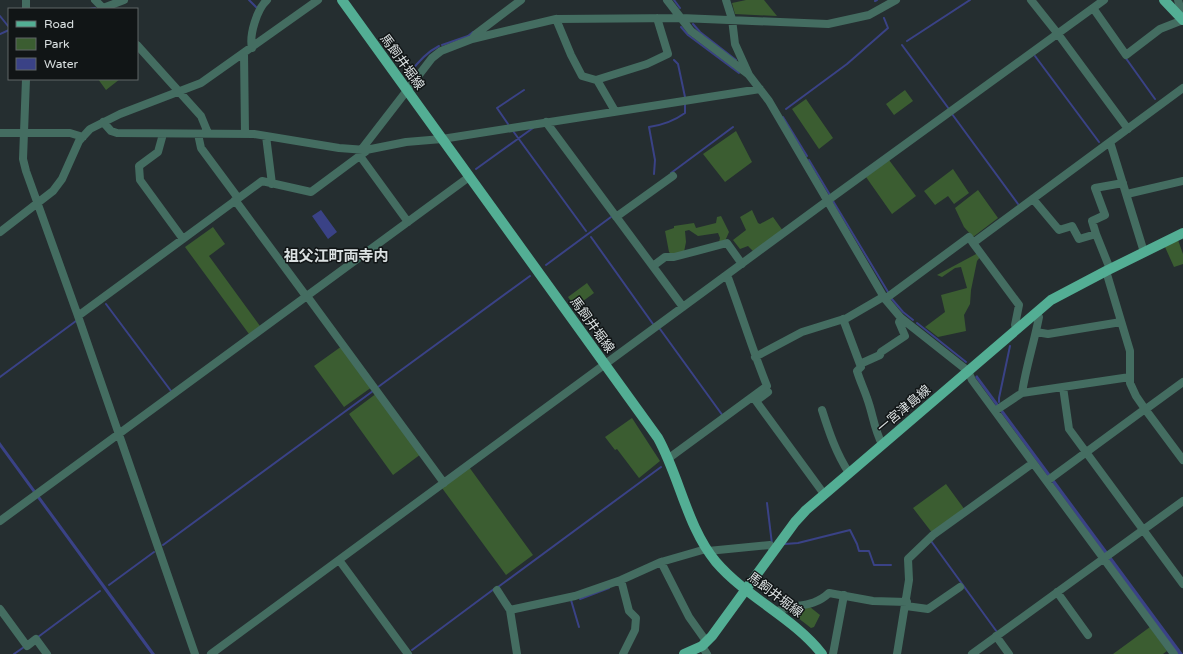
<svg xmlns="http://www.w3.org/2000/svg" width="1183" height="654" font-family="'Varela Round','Noto Sans JP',sans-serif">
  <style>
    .green { fill: #3b5d31 }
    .water { fill: #3a4286 }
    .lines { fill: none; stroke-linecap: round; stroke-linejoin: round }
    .stream { stroke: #3a4286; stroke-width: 2 }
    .minor { stroke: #446d61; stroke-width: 8 }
    .major { stroke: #53ae94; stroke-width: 10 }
    .labels { text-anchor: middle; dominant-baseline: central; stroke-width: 3; stroke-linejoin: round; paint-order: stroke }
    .street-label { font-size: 13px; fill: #dae0e1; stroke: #111516 }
    .quarter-label { font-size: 15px; font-weight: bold; fill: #dae0e1; stroke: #111516 }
  </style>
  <rect width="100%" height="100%" fill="#252e30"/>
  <path class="green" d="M 746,0 L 764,0 L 777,16 L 735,14 L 732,3 Z
    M 98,79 L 120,79 L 106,90 Z
    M 905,90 L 913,101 L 894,115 L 886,104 Z
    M 806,99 L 833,138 L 819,149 L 792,109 Z
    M 736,131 L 752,162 L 725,182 L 703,154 Z
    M 889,160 L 916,196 L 892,214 L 866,177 Z
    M 953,169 L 969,193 L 954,204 L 948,196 L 935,205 L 924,191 Z
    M 978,190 L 998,218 L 973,237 L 964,227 L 955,208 Z
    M 752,210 L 758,223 L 760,224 L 773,217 L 783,231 L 753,251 L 748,246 L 740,249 L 733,240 L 746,230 L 740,217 Z
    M 721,216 L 729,232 L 725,241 L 719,242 L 720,238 L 718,233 L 698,236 L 689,230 L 685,231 L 686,242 L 684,252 L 671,254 L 669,252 L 665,231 L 674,228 L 674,226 L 694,223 L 696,228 L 716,223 L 717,217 Z
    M 213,227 L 225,244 L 209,256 L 260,326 L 249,334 L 185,247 Z
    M 1178,240 L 1183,254 L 1183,264 L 1174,267 L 1165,247 Z
    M 978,253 L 981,256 L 977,261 L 971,290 L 970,304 L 964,315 L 966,331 L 938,337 L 925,327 L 945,312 L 941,295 L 967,288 L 961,267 L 955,268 L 942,277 L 937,275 Z
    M 587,283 L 594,293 L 575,307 L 568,297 Z
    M 342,346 L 372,387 L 344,407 L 314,366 Z
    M 377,393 L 421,454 L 393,475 L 349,414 Z
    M 632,418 L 660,461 L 639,478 L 617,449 L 615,450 L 605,437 Z
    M 469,467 L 533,555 L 506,575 L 442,488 Z
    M 946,484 L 965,510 L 933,534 L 913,508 Z
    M 810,607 L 820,615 L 814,627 L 811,628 L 793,614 L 795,608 Z
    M 1150,627 L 1167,651 L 1163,654 L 1113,654 Z"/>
  <path class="water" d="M 321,210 L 337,232 L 328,239 L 312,216 Z
    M 977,375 L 1183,654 L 1178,654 L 975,377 Z
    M 0,442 L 155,654 L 151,654 L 0,447 Z"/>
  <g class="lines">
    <path class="stream" d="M 249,0 L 257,8
      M 674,0 L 680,8
      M 875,1 L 877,0
      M 89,9 L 95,8
      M 0,16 L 8,26
      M 693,24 L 700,32 L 736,60
      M 681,27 L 688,35 L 739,73
      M 0,34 L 9,30
      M 907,41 L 970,0
      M 442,45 L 468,36 L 473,32
      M 902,45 L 949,109
      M 1035,56 L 1099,142
      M 1125,57 L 1155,99
      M 674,60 L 678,64 L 685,97
      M 409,74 C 417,63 427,52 439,46
      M 786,109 L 847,64 L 888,28 L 884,18
      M 952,114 L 1018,204
      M 783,117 L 807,156
      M 508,124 L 497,108 L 524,90
      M 513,131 L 586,231
      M 809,160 L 830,195
      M 476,169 L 533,128
      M 671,173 L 733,127
      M 654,174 L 655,160 L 649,127 C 663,125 674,121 685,113 L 685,103
      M 833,201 L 888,292
      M 591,237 L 653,324
      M 546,265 L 611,217
      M 891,298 L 903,312 L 913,320
      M 106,304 L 171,391
      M 917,323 L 966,362
      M 660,329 L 723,416
      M 0,377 L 76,321
      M 378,387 L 530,276
      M 999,402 L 999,398 L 1010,346
      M 767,503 L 772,544
      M 931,541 L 997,632
      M 785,544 L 798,543 L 850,530 L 857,544 L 859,551 L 869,551 L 874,565 L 891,565
      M 163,545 L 373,391
      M 109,585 L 154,552
      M 498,587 L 661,467
      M 580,599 L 609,588
      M 571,600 L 579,627
      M 38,637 L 100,591
      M 412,650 L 494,589
      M 14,654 L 24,647"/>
    <path class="minor" d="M 26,0 L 26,9
      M 95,0 L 104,9
      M 667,0 L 691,31 L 748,74
      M 726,0 L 732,19 L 735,44 L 749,75 L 769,101 L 885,299 L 901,318 L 968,371 L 972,380 L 1174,654
      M 1031,0 L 1058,34 L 1128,129
      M 1178,0 L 1183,19
      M 103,8 L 124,0
      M 1093,8 L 1126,55 L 1160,29 L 1183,20
      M 556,19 L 571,55 L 582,76 L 596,80 L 647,64 L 668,54 L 657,18
      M 472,39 L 476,34 L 521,0
      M 137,45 L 201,116 L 208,133
      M 252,48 C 249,35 257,9 267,0
      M 244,53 L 245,133
      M 26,79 L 23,159 L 26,171 L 78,316 L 195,654
      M 597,80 L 615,111
      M 103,122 L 111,131 L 117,133 L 254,134 L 339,148 L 366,150 L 406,142 L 442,139 L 760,89
      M 546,122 L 683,307
      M 0,133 L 70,133 L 83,137
      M 163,134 L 158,152 L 139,166 L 140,180 L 183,239
      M 198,134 L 201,148 L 238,198
      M 266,136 L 272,184
      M 1110,142 L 1144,252
      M 361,150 L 432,58 L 441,51 L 472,39 L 556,19 L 681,18 L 828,24 L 869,15 L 896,0
      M 360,156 L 408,222
      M 1127,194 L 1183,181
      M 1033,199 L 1059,230 L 1072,226 L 1079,239 L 1096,234 L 1110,269
      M 235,200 L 306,296
      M 616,217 L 673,176
      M 0,232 L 53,191 L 62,179 L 79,141 L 90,129 L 120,114 L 201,83 L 318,0
      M 1096,234 L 1092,221 L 1105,215 L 1095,188 L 1123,183
      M 973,243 L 1019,305 L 1015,325 L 1018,329
      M 653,266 L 665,257 L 674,257 L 727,243 L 742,264
      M 307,296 L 444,483
      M 885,299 L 969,237 L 973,243 L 1183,88
      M 78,316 L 262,181 L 311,192 L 369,149
      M 843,319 L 861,367 L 857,371 C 860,381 864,389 867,398 C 873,414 874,429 882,444
      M 1036,332 L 1048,334 L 1121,322
      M 755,357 L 802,332 L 847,318 L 883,297
      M 860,364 L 880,355 L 881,352 L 905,336 L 899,322 L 901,318
      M 1063,387 L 1069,429 L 1183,584
      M 768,392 L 756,401 L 824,494
      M 1022,393 C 1026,367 1034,343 1039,317 L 1036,314
      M 1145,409 L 1183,460
      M 1146,409 L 1183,382
      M 822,410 C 829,432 836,453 849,473
      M 995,411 L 1022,393 L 1130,377
      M 669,458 L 767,386 C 752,349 741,312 727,275
      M 1047,481 L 1145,409 L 1136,396 L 1130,383 L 1130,351 L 1106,271
      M 0,521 L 469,177
      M 708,551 L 770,545 L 774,551
      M 339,560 L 408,654
      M 661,562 L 689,617 L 706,641
      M 621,580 L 629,611 L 636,618 L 635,630 L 623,654
      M 497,590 L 510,610
      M 1057,592 L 1088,635
      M 906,606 L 928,609 L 960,587
      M 0,609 L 27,646 L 36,639 L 47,654
      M 775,612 C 795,603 812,609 829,593 L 873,601 L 907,602
      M 996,636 L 1009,654
      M 702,646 L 707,654
      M 211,654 L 827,201 L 1104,0
      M 517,654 L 510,610 L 575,596 L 621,580 L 661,562 L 706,549
      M 833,654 L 844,595
      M 897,654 L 909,580 L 908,559 L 933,535 L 1033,463
      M 972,654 L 1183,501"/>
    <path class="major" d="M 342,0 L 658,438 C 680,478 687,527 716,562 C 747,598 793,617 822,654
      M 1164,0 L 1183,20
      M 684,654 L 702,646 L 712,636 L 795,522 L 806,510 L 861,463 L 1051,300 L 1106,271 L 1183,233"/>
  </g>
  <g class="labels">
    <g class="street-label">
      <text transform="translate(402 62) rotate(54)">馬飼井堀線</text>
      <text transform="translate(592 325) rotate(54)">馬飼井堀線</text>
      <text transform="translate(904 409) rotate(-40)">一宮津島線</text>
      <text transform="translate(775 595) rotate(37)">馬飼井堀線</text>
    </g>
    <g class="quarter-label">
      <text x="336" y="256">祖父江町両寺内</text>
    </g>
  </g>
  <rect x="8" y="8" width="130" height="72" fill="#111516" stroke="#616667"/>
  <rect x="16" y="21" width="20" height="6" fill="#53ae94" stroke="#616667"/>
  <text x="44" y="28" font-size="12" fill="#dae0e1">Road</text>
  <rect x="16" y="38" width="20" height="12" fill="#3b5d31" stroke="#616667"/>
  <text x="44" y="48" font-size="12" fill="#dae0e1">Park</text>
  <rect x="16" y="58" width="20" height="12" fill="#3a4286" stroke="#616667"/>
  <text x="44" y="68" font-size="12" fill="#dae0e1">Water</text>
</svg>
